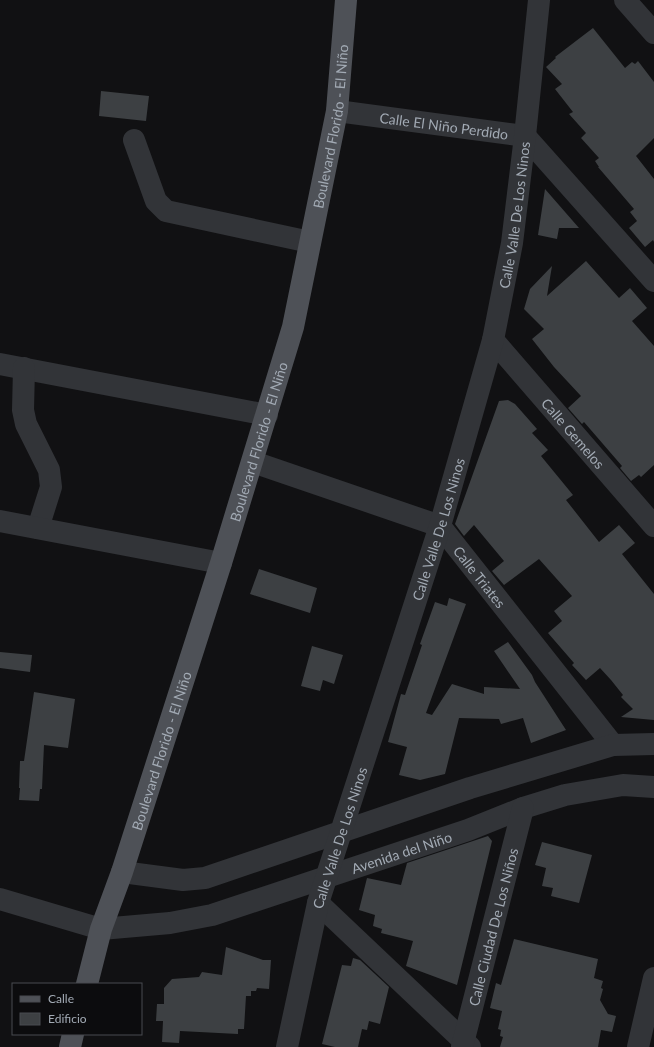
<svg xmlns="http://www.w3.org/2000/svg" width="654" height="1047" font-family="Lato,sans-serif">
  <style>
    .building { fill: #3d4043 }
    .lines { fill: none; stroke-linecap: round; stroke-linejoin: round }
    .minor { stroke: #323438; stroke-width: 22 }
    .major { stroke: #4e5157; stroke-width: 22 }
    .labels { text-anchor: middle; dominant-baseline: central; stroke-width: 3.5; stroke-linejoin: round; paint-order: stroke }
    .street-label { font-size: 14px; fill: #a2aab4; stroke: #0c0c0e }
  </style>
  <rect width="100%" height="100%" fill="#111113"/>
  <path class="building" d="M 593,28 L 625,68 L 632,62 L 635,64 L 638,61 L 654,82 L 654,138 L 636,156 L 654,179 L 654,242 L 653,240 L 645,247 L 629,228 L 637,221 L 630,212 L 634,209 L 598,167 L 599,167 L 595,161 L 599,158 L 581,138 L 586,133 L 569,114 L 573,112 L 555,89 L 562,84 L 546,67 L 556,58 L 555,57 Z
    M 101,91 L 149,96 L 146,121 L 99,116 Z
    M 545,189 L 579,228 L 559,228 L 557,239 L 538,235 Z
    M 586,261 L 619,298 L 630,288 L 647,308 L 632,321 L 654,346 L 654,465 L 641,477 L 639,475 L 631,481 L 620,468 L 622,466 L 584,422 L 582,424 L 568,408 L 581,396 L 554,367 L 532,339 L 544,329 L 524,309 L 530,289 L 552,266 L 547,296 Z
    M 508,400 L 515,404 L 537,429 L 532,433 L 548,450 L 541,456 L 573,495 L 566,500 L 599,542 L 619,525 L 635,543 L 622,554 L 654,594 L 654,720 L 621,717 L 633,709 L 621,697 L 623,695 L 611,680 L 600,668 L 586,680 L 572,665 L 574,663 L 548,633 L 562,621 L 554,611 L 572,596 L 539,559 L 504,585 L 492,571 L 504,561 L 474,525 L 464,536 L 455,524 L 499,401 Z
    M 259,569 L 317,588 L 310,613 L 250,594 Z
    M 449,598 L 466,604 L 426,713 L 432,715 L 452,684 L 484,694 L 484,687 L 520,689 L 494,651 L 508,642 L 532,675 L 535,682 L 566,730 L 531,743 L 523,718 L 501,724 L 499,719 L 459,718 L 445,774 L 420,780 L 399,775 L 407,747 L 388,742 L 401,694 L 405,695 L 422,645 L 420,644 L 435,602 L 447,606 Z
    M 312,646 L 343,655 L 334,684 L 323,680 L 320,691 L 301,686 Z
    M 0,652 L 32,655 L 30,672 L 0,668 Z
    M 34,692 L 75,699 L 68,748 L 44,745 L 42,789 L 40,789 L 39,801 L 19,800 L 20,788 L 19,788 L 20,761 L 24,761 Z
    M 488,836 L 492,841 L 457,985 L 406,966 L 413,941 L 381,933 L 382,929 L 373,926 L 375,915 L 359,910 L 367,878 L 401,885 L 407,863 Z
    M 542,842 L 592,855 L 579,903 L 551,896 L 553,888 L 542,886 L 546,868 L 535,865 Z
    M 514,939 L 598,959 L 594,978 L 603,981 L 601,988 L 603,989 L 600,1000 L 608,1014 L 616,1016 L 612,1032 L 601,1030 L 598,1047 L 500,1047 L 503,1037 L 500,1036 L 501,1030 L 498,1029 L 502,1011 L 490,1008 L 496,983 L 501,985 Z
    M 226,947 L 263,960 L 271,960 L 269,989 L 257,988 L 256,991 L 251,991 L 251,996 L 246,996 L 244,1029 L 238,1029 L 238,1034 L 180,1031 L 179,1043 L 162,1042 L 163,1021 L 156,1021 L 157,1004 L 164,1004 L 164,988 L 172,979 L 199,977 L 202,972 L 222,975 Z
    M 353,958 L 360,960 L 389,987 L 380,1024 L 369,1021 L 367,1030 L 362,1029 L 358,1047 L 335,1047 L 322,1044 L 342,965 L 351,966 Z"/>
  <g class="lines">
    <g class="minor">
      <path d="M 625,0 L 654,33"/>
      <path id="s1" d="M 337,111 L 525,136 L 654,281"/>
      <path d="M 134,140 L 156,201 L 166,211 L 310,242"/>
      <path id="s2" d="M 493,340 L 654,526"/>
      <path d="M 0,364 L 267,415"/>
      <path d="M 24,368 L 23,410 L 26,424 L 49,470 L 51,487 L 38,528"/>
      <path id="s3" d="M 253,462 L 440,526 L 613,745"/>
      <path d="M 0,521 L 221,563"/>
      <path d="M 122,872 L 183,880 L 205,878 L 470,788 L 613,745 L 654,744"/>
      <path id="s4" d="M 0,899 L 101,929 L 170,923 L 212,915 L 468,830 L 523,808 L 565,795 L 623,785 L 654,787"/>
      <path d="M 318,903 L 470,1047"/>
      <path id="s5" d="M 287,1047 L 318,903 L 440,526 L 493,340 L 512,243 L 525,136 L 539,0"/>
      <path id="s6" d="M 462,1047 L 523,808"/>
      <path d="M 638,1047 L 654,978"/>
    </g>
    <g class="major">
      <path id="s7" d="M 87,984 L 101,929 L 122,872 L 221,563 L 293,327 L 337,111 L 346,0"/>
      <path d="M 70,1047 L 73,1034"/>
    </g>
  </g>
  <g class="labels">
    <g class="street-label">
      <text stroke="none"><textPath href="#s1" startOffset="108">Calle El Niño Perdido</textPath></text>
      <text stroke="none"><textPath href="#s7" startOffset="893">Boulevard Florido - El Niño</textPath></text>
      <text stroke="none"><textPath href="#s5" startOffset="864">Calle Valle De Los Ninos</textPath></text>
      <text stroke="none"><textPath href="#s2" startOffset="123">Calle Gemelos</textPath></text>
      <text stroke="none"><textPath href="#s7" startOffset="569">Boulevard Florido - El Niño</textPath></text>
      <text stroke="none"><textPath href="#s5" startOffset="540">Calle Valle De Los Ninos</textPath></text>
      <text stroke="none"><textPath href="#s3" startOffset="262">Calle Triates</textPath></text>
      <text stroke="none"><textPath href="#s7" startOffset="245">Boulevard Florido - El Niño</textPath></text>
      <text stroke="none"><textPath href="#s5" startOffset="216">Calle Valle De Los Ninos</textPath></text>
      <text stroke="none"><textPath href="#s4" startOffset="417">Avenida del Niño</textPath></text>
      <text stroke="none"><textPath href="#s6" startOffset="124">Calle Ciudad De Los Niños</textPath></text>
    </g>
  </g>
  <rect x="12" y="983" width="130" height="52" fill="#0c0c0e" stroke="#484b50"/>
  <rect x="20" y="996" width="20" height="6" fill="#4e5157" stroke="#484b50"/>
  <text x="48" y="1003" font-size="12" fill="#a2aab4">Calle</text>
  <rect x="20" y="1013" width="20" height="12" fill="#3d4043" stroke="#484b50"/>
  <text x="48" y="1023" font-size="12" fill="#a2aab4">Edificio</text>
</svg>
